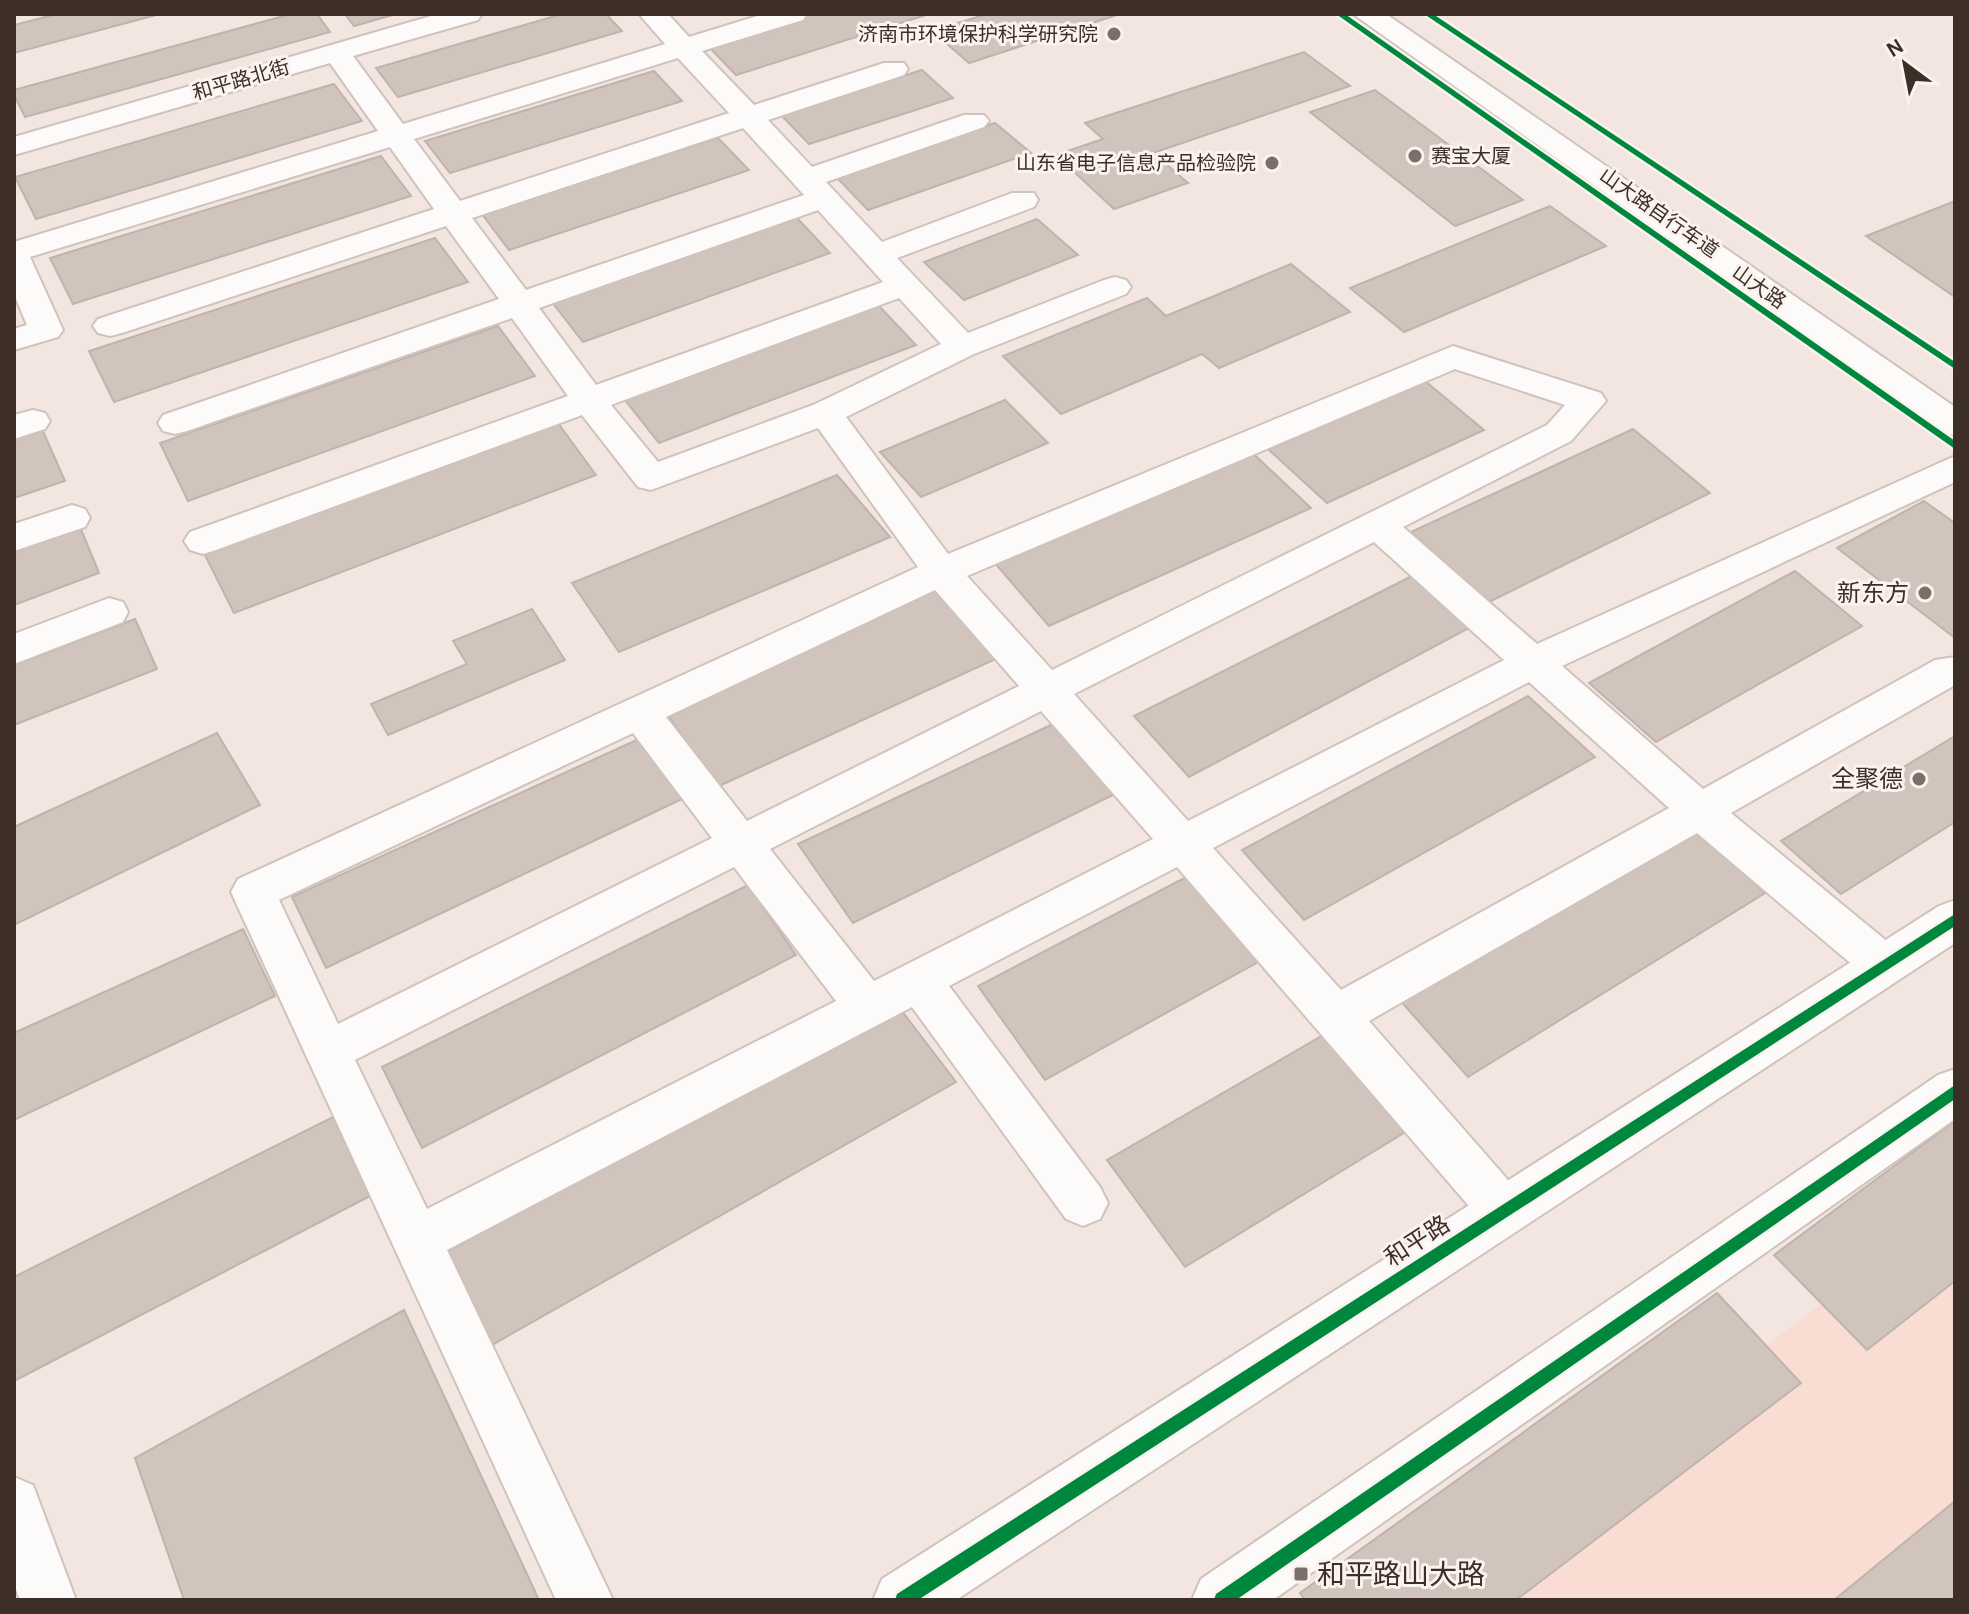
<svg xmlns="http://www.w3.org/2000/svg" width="1969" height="1614" font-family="Karla,'Noto Sans SC',sans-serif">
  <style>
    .built { fill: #f9ddd2 }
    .building { fill: #d0c4bd; stroke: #bfb4ac; stroke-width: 2 }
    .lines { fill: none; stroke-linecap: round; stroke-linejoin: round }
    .minor-casing { stroke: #d0c2bd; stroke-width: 4 }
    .secondary-casing { stroke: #d0c2bd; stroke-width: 4 }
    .minor { fill: #fdfbfa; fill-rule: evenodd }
    .secondary { fill: #fdfbfa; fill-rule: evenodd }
    .cycleway-casing { stroke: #fbf3ef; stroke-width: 5 }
    .cycleway { fill: #00873e; fill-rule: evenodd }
    .poi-dot { fill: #7d6e68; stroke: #fbf3ef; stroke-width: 3 }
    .labels { text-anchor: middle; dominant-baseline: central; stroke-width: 6; stroke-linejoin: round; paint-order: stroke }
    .far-poi-label { font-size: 20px; fill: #3e2e28; stroke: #fbf3ef; text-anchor: end }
    .far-street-label { font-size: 20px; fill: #3e2e28; stroke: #fbf3ef }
    .poi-label { font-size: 24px; fill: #3e2e28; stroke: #fbf3ef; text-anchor: end }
    .street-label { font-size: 24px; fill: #3e2e28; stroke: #fbf3ef }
    .near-poi-label { font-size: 28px; fill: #3e2e28; stroke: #fbf3ef; text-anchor: start }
  </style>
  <rect width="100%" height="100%" fill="#f3e5e0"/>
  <path class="built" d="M 1955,1206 L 1955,1600 L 1421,1600 Z"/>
  <path class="building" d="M 57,14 L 160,14 L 14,53 L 14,25 Z
    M 291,14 L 317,14 L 330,32 L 25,117 L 14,95 L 14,90 Z
    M 345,14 L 396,14 L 354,26 Z
    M 562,14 L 606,14 L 622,31 L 398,97 L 376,68 Z
    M 800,14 L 929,14 L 736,75 L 705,43 Z
    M 987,14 L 1120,14 L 969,63 L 932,31 Z
    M 1304,52 L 1350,86 L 1153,153 L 1188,183 L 1114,209 L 1056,155 L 1103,139 L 1085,123 Z
    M 922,70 L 953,98 L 809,144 L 781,115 Z
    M 654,71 L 682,101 L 450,173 L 425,141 Z
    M 334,84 L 362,121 L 36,219 L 15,177 Z
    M 1375,90 L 1523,200 L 1455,226 L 1310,112 Z
    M 995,123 L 1031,153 L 868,210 L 837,178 Z
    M 718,138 L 749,170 L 509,250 L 482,214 Z
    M 381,156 L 411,196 L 73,304 L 50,258 Z
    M 1955,201 L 1955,297 L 1866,236 Z
    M 1550,206 L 1606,246 L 1404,332 L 1350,288 Z
    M 797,218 L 830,253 L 583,342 L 552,302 Z
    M 1037,219 L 1078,255 L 964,300 L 924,262 Z
    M 435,238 L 468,282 L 114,402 L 89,351 Z
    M 1291,264 L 1350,312 L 1219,368 L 1202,354 L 1061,414 L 1003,356 L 1147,298 L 1166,316 Z
    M 879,306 L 916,345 L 659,443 L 625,400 Z
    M 498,326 L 535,376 L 188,501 L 160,443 Z
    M 1413,371 L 1484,430 L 1327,503 L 1258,440 Z
    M 1005,400 L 1048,443 L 921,497 L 880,452 Z
    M 555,419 L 596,475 L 234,613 L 202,549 Z
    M 42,429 L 65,481 L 14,498 L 14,438 Z
    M 1633,429 L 1710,493 L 1489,602 L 1411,532 Z
    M 1242,443 L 1311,508 L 1049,626 L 986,553 Z
    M 837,475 L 890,537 L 619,652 L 572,583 Z
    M 1924,501 L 1955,523 L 1955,638 L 1837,548 Z
    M 80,527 L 99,573 L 14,605 L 14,551 Z
    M 1795,571 L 1862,626 L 1656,742 L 1589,683 Z
    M 1412,576 L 1469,628 L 1189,777 L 1134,716 Z
    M 940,588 L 1000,657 L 717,787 L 664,709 Z
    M 532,609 L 565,660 L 388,735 L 371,704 L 467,664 L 453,641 Z
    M 135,619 L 157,669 L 14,725 L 14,665 Z
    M 1528,696 L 1595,757 L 1304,920 L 1242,850 Z
    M 1055,723 L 1115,794 L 853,923 L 798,844 Z
    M 217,733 L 260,805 L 14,925 L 14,827 Z
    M 1955,736 L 1955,822 L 1841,894 L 1781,841 Z
    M 641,738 L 682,799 L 326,968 L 292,897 Z
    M 1689,824 L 1765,893 L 1468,1077 L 1397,997 Z
    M 1188,876 L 1260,961 L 1045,1080 L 978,986 Z
    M 748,885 L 796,955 L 422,1148 L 382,1067 Z
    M 243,929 L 275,996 L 14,1120 L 14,1033 Z
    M 898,1006 L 956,1082 L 492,1345 L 448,1251 Z
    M 1325,1034 L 1407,1131 L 1185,1267 L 1107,1160 Z
    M 333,1117 L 370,1196 L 14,1381 L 14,1277 Z
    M 1955,1121 L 1955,1281 L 1867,1350 L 1774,1255 Z
    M 1717,1293 L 1801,1383 L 1516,1600 L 1305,1600 L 1300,1593 Z
    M 404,1310 L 539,1600 L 184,1600 L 135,1458 Z
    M 1955,1501 L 1955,1600 L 1834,1600 Z"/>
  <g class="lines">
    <defs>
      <path id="minor" d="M 438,14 L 482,14 L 478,20 L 353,56 L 403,124 L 665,44 L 639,14 L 668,14 L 689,37 L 764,14 L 807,14 L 803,20 L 702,51 L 754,105 L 884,63 L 904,63 L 908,69 L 904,75 L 768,120 L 812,167 L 964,115 L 984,115 L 989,121 L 984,127 L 826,182 L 882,242 L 1012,193 L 1034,193 L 1038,200 L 1034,207 L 897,258 L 968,333 L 1104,280 L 1115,277 L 1126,280 L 1131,287 L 1126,294 L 974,354 L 846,417 L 948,554 L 1453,346 L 1601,393 L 1606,401 L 1571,441 L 1403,527 L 1537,644 L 1955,456 L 1955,482 L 1562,666 L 1703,789 L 1935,660 L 1955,657 L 1955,685 L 1731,813 L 1900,952 L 1906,965 L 1900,978 L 1884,984 L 1868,978 L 1697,833 L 1369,1021 L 1521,1195 L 1529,1211 L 1521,1227 L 1504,1234 L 1487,1227 L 1177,867 L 949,986 L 1100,1187 L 1108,1203 L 1100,1219 L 1083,1226 L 1066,1219 L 912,1007 L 447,1250 L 613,1600 L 556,1600 L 231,892 L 238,879 L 918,567 L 818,428 L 651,490 L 638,487 L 582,415 L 216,550 L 203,554 L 190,550 L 184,541 L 190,532 L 568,396 L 512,318 L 187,431 L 175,434 L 163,431 L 158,423 L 163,415 L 499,299 L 446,226 L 122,333 L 110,336 L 98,333 L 93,326 L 98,319 L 434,209 L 390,147 L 30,257 L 63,330 L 58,337 L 14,350 L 14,329 L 27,325 L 14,294 L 14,242 L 378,131 L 330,63 L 14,155 L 14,137 ZM 678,58 L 729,113 L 460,201 L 414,139 ZM 743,128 L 804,195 L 526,290 L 472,218 ZM 818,210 L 883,282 L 596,385 L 539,308 ZM 899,298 L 941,344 L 813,405 L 658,462 L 611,405 ZM 1455,369 L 1565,405 L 1547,425 L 1052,670 L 967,576 ZM 1374,542 L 1504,660 L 1188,821 L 1074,694 ZM 935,590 L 1019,686 L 747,821 L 666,717 ZM 1529,682 L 1669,808 L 1341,990 L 1213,848 ZM 1041,711 L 1153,839 L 874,981 L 770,849 ZM 633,733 L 712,838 L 338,1024 L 279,900 ZM 734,867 L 836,1001 L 427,1209 L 355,1060 Z
        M 33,410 L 45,413 L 50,421 L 45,429 L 14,439 L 14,415 Z
        M 72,505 L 85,509 L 90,518 L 85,527 L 14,551 L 14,524 Z
        M 109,598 L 123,602 L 128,612 L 123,622 L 14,664 L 14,634 Z
        M 14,1477 L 33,1485 L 76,1600 L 20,1600 L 14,1584 Z"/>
      <path id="secondary" d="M 1353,14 L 1386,14 L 1955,407 L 1955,436 L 1942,432 Z
        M 1955,900 L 1955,943 L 956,1600 L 873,1600 L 882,1579 L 1939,906 Z
        M 1955,1069 L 1955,1119 L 1273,1600 L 1192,1600 L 1201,1579 L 1938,1075 Z"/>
    </defs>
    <use href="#minor" class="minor-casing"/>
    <use href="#secondary" class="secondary-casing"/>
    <use href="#minor" class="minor"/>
    <use href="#secondary" class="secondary"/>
    <defs>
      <path id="cycleway" d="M 1336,14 L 1345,14 L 1955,441 L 1955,449 Z
        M 1424,14 L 1433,14 L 1955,362 L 1955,369 Z
        M 1955,914 L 1955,926 L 918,1600 L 895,1600 L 897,1594 Z
        M 1955,1085 L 1955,1099 L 1236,1600 L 1214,1600 L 1216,1594 Z"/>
    </defs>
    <use href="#cycleway" class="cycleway-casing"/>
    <use href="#cycleway" class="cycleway"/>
  </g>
  <g class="poi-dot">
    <circle cx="1114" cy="34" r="8"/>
    <circle cx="1415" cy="156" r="8"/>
    <circle cx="1272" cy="163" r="8"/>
    <circle cx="1925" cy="593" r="8"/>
    <circle cx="1919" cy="779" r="8"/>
    <rect x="1293" y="1566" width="16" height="16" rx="4"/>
  </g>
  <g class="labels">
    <g class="far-poi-label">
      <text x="1098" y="34">济南市环境保护科学研究院</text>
      <text x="1431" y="156" text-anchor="start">赛宝大厦</text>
      <text x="1256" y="163">山东省电子信息产品检验院</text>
    </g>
    <g class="far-street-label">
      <text transform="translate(241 80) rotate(-16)">和平路北街</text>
      <text transform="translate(1659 213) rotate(35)">山大路自行车道</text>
      <text transform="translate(1759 287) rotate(35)">山大路</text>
    </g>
    <g class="poi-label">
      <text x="1909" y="593">新东方</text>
      <text x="1903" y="779">全聚德</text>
    </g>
    <g class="street-label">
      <text transform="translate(1417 1241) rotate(-33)">和平路</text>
    </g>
    <g class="near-poi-label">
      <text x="1317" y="1574">和平路山大路</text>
    </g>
  </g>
  <rect width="1969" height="1614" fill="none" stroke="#3e2e28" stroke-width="32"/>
  <g transform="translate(1905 64) rotate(328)" stroke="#fbf3ef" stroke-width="6" paint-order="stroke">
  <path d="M0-6L14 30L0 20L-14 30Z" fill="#3e2e28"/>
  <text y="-12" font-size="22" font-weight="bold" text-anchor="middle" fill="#3e2e28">N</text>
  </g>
</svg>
